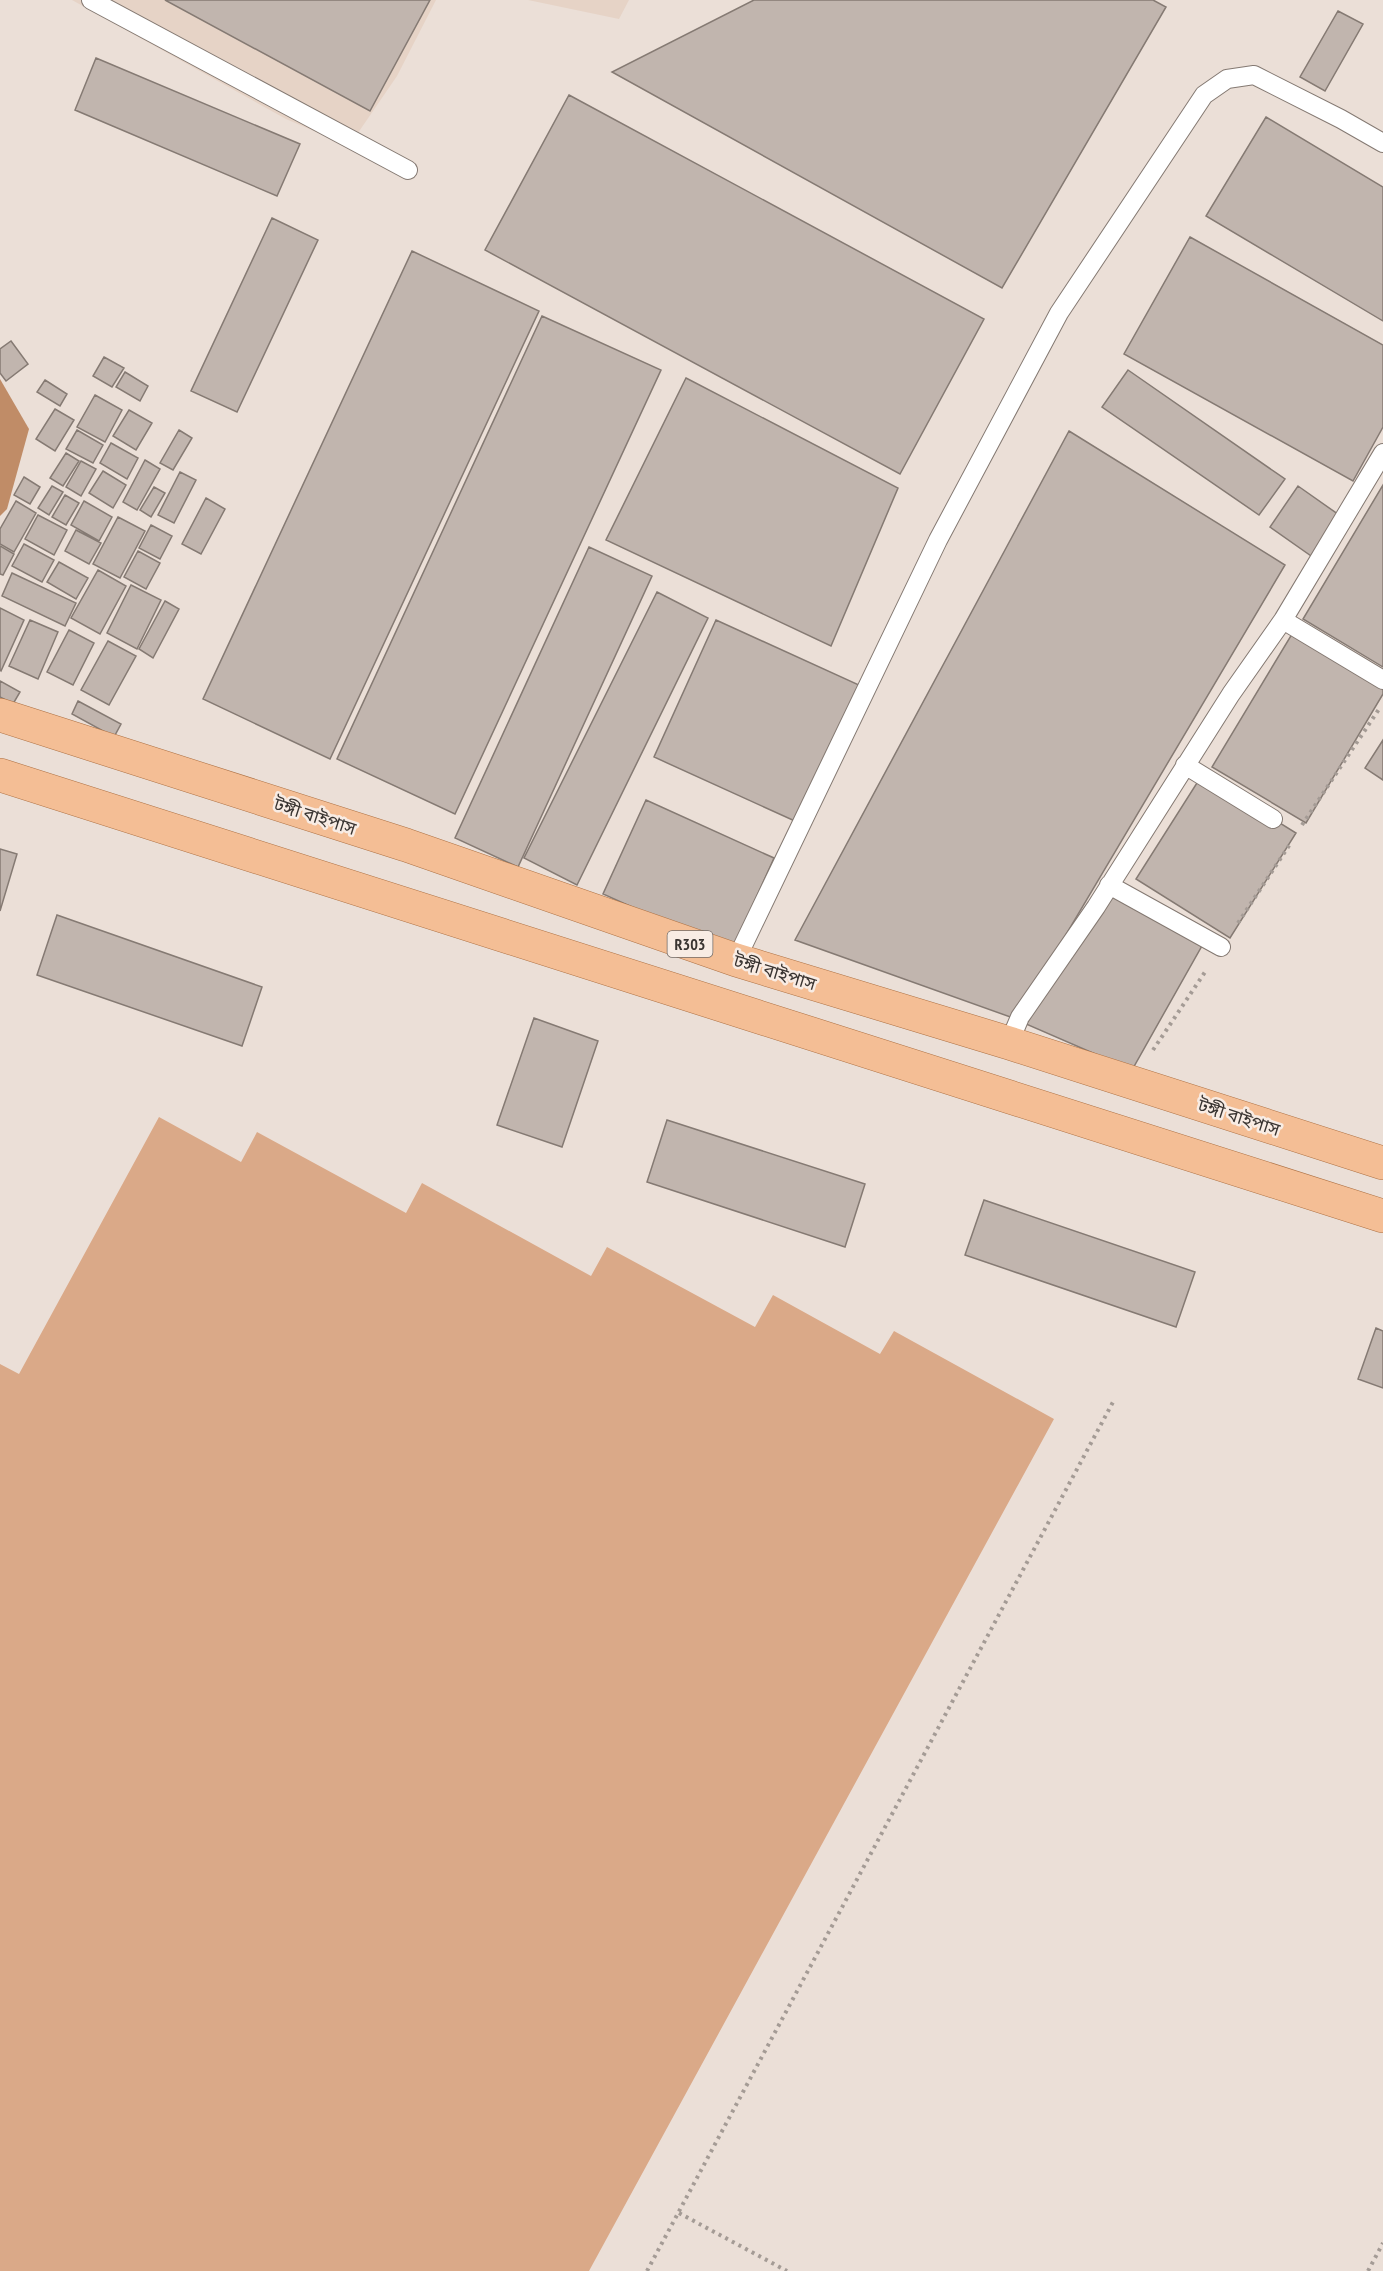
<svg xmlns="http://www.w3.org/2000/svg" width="1383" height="2271" font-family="'PT Sans Narrow','Noto Sans Bengali',sans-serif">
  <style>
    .built { fill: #e6d3c6 }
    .green { fill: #daa988 }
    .water { fill: #c08c67 }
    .building { fill: #c1b5ae; stroke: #857a73; stroke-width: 1.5 }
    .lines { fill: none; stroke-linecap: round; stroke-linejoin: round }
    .lane-casing { stroke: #847972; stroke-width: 20 }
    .primary-casing { stroke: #ad7144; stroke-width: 34 }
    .path { stroke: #a49b95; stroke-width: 4; stroke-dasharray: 3 4.5; stroke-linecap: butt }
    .lane { stroke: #fff; stroke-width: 18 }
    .primary { stroke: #f4be95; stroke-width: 33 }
    .labels { text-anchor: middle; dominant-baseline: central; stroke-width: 5; stroke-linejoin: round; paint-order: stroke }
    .shield { fill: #f8ece4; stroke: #726b67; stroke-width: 1.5 }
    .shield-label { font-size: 16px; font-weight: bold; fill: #393431 }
    .street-label { font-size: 18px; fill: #393431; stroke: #f8ece4 }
  </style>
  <rect width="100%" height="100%" fill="#ebdfd7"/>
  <path class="built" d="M 72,0 L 436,0 L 397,76 L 349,146 L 286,119 Z
    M 528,0 L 629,0 L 619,19 Z"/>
  <path class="green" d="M 159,1117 L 241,1162 L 257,1132 L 406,1213 L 422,1183 L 591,1276 L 607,1247 L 755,1327 L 773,1295 L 880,1354 L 894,1331 L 1054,1419 L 589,2271 L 0,2271 L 0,1364 L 19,1374 Z"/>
  <path class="water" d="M 0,379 L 29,429 L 7,509 L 0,516 Z"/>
  <path class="building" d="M 165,0 L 430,0 L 370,111 Z
    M 754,0 L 1153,0 L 1166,7 L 1002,288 L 612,72 Z
    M 1338,11 L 1363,24 L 1325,91 L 1300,77 Z
    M 96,58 L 300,144 L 277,196 L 75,110 Z
    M 569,95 L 984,319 L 900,474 L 485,250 Z
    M 1266,117 L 1383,187 L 1383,321 L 1206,216 Z
    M 272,218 L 318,240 L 237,412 L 191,391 Z
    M 1190,237 L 1383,345 L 1383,427 L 1353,481 L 1124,354 Z
    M 412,251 L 539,311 L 330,759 L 203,699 Z
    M 542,316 L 661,370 L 455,814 L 337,759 Z
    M 11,341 L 28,364 L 6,381 L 0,373 L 0,349 Z
    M 104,357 L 124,368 L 112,387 L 93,376 Z
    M 1128,370 L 1285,479 L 1259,515 L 1102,407 Z
    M 125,372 L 148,386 L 140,401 L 116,387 Z
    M 686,378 L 898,488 L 831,646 L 606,540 Z
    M 45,380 L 67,394 L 60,406 L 37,392 Z
    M 95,395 L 122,410 L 105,442 L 77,427 Z
    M 55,409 L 74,420 L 55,451 L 36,439 Z
    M 129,410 L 152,423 L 136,450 L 113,436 Z
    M 77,430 L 103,445 L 93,463 L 66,449 Z
    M 179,430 L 192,438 L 173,470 L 160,463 Z
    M 1069,431 L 1285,565 L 1016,1019 L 795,940 Z
    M 111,443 L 138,458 L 127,479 L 100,463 Z
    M 66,453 L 79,461 L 63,486 L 50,478 Z
    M 145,460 L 160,469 L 137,510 L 123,502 Z
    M 81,461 L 96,469 L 81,496 L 66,487 Z
    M 103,471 L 126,485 L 113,508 L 89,493 Z
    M 180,472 L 196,480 L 174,523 L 158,515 Z
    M 24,477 L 40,487 L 30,504 L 14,495 Z
    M 1383,485 L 1383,667 L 1303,619 Z
    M 52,486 L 63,492 L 49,515 L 38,508 Z
    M 1298,486 L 1342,517 L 1314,558 L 1270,527 Z
    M 154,487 L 165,493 L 151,517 L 140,510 Z
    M 65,495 L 79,503 L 66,525 L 52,517 Z
    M 206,498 L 225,509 L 201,554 L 182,544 Z
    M 16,501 L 36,513 L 14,552 L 0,544 L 0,529 Z
    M 84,501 L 112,517 L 99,541 L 71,525 Z
    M 38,515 L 67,530 L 54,555 L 25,539 Z
    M 118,517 L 145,531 L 120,578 L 93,564 Z
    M 151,525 L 172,536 L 160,559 L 139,548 Z
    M 76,530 L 101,543 L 89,564 L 65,551 Z
    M 24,544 L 54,560 L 42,582 L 12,566 Z
    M 0,546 L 14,554 L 3,575 L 0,574 Z
    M 589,547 L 652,576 L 518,867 L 455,838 Z
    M 138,551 L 160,563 L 146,589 L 124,577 Z
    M 59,562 L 88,578 L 76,599 L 47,582 Z
    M 98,570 L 126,586 L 100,634 L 71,618 Z
    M 12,573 L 76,603 L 65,626 L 2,596 Z
    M 131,585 L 161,600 L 137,649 L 107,633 Z
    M 657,592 L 708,618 L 577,885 L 524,858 Z
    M 165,601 L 179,609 L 153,658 L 139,649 Z
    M 0,608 L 24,620 L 1,671 L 0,670 Z
    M 30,620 L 58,632 L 38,679 L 9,666 Z
    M 716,620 L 859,685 L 797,822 L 654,757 Z
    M 69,630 L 94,643 L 73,685 L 47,672 Z
    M 1292,634 L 1383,689 L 1383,694 L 1306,823 L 1212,767 Z
    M 108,641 L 136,656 L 109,705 L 81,690 Z
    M 0,681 L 20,692 L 13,704 L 0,697 Z
    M 78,701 L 121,724 L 114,737 L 72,714 Z
    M 1383,740 L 1383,780 L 1365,768 Z
    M 1202,775 L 1296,833 L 1230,938 L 1136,879 Z
    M 646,800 L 774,858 L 732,952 L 603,894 Z
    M 0,849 L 17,854 L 0,911 Z
    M 1107,890 L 1203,944 L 1132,1070 L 1026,1024 Z
    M 57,915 L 262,987 L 242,1046 L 37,975 Z
    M 534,1018 L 598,1041 L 562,1147 L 497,1125 Z
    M 667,1120 L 865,1184 L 845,1247 L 647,1182 Z
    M 984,1200 L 1195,1272 L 1176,1327 L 965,1255 Z
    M 1376,1328 L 1383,1331 L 1383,1388 L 1358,1379 Z"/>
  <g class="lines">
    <defs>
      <path id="lane" d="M 91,0 L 408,170
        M 1283,620 L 1383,680
        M 1185,765 L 1273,819
        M 1109,885 L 1221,947
        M 736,960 L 938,540 L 1059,313 L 1204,95 L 1227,79 L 1254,75 L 1341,119 L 1383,143
        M 1009,1043 L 1020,1017 L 1096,907 L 1231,694 L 1283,620 L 1383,453"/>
      <path id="primary" d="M 0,715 L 406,845 L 736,960 L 1009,1043 L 1383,1163
        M 0,775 L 1383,1216"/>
    </defs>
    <use href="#lane" class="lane-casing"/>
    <use href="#primary" class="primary-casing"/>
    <path class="path" d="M 1302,825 L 1379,709
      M 1238,923 L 1290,844
      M 1153,1050 L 1205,972
      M 679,2213 L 787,2271
      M 647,2271 L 1113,1402
      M 1368,2271 L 1383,2243"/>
    <use href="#lane" class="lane"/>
    <use href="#primary" class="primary"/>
  </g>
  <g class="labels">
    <rect class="shield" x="667.5" y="931" width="45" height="26" rx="4.5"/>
    <g class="shield-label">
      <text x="690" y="944">R303</text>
    </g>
    <g class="street-label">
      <text transform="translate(315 816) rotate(18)">টঙ্গী বাইপাস</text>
      <text transform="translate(775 972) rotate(17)">টঙ্গী বাইপাস</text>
      <text transform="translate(1239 1117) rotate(18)">টঙ্গী বাইপাস</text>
    </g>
  </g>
</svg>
